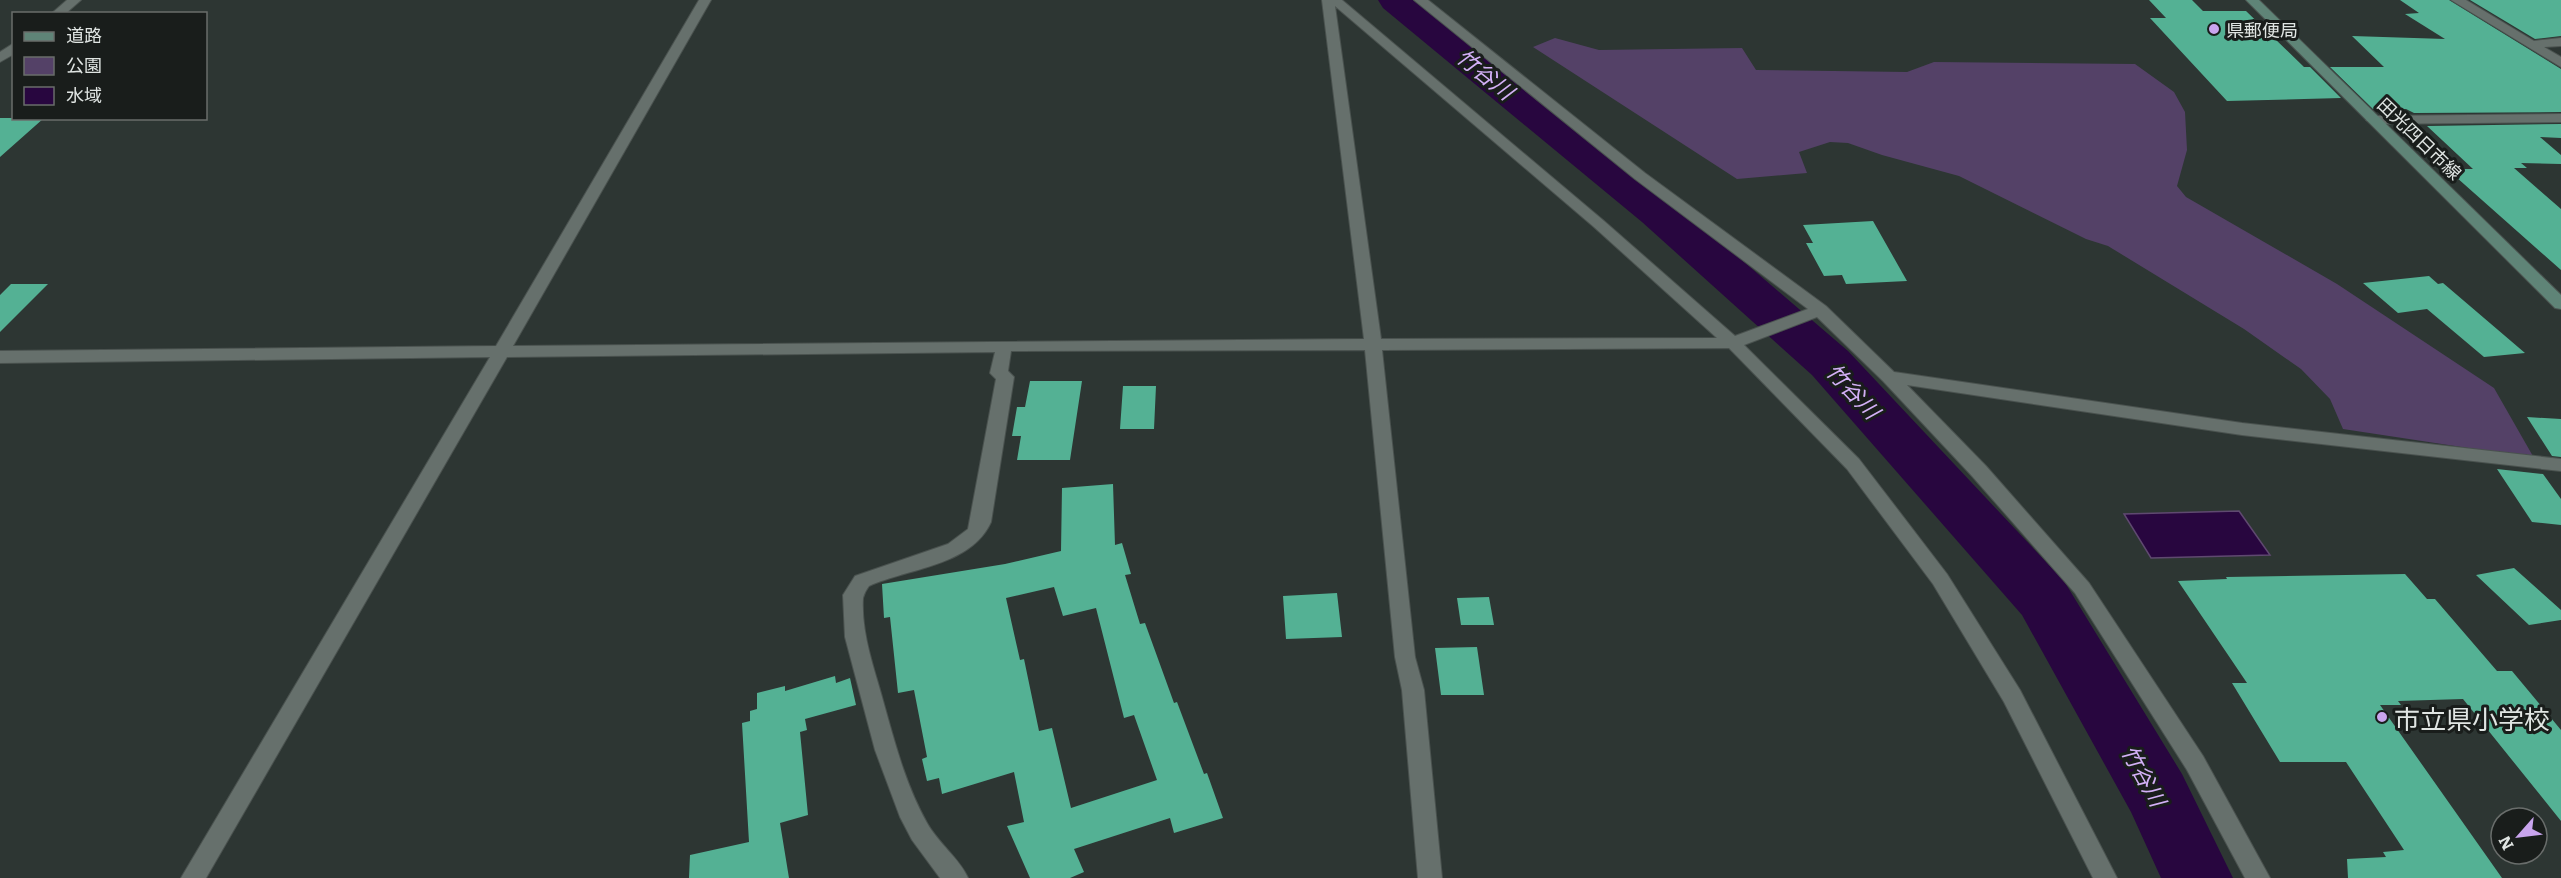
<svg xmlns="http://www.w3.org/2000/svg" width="2561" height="878" font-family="Literata,'Noto Sans JP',serif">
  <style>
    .green { fill: #544167 }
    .water { fill: #28063f; stroke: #5f4970; stroke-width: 1.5 }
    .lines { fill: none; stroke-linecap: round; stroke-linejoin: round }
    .river { fill: #28063f; fill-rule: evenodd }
    .building { fill: #54b194; fill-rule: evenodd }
    .street-casing { stroke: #4a524f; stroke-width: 2 }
    .secondary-casing { stroke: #4a524f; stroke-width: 2 }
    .street { fill: #66706c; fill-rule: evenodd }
    .secondary { fill: #5f8477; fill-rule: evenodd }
    .poi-dot { fill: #c9a5ee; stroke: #191d1b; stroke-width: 2 }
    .labels { text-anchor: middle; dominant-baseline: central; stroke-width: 6; stroke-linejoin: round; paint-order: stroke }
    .far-poi-label { font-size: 18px; fill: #e0e5e3; stroke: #191d1b; text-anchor: start }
    .far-street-label { font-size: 18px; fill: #e0e5e3; stroke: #191d1b }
    .water-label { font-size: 22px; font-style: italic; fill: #d3b0f6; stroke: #191d1b }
    .near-poi-label { font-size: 26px; fill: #e0e5e3; stroke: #191d1b; text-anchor: start }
  </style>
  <rect width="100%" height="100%" fill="#2d3633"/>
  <path class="green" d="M 1555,38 L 1599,50 L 1742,48 L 1756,70 L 1907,72 L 1934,62 L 2135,64 L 2174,92 L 2185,112 L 2187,150 L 2177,186 L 2186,197 L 2337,284 L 2494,388 L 2534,458 L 2343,429 L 2330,399 L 2301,369 L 2244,329 L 2108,246 L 2086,239 L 1959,176 L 1882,155 L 1848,143 L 1830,142 L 1799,152 L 1807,173 L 1737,179 L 1533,47 Z"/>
  <path class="water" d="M 2239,511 L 2270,555 L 2151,558 L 2124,514 Z"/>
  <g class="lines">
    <path class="river" d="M 1378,0 L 1419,0 L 1674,202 L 1848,351 L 2064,581 L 2182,774 L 2233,878 L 2161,878 L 2131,812 L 2022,615 L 1812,375 L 1642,222 L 1383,8 Z"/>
  </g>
  <path class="building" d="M 2149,0 L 2192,0 L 2203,11 L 2246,11 L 2304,67 L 2310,67 L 2341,98 L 2227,101 L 2150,18 L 2166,18 Z
    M 2400,0 L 2449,0 L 2561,69 L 2561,112 L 2414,113 L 2406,109 L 2373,109 L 2330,67 L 2384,67 L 2352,36 L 2445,39 L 2405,14 L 2419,13 Z
    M 2470,0 L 2561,0 L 2561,36 L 2535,39 Z
    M 0,118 L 44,118 L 0,157 Z
    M 2561,124 L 2561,138 L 2540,137 L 2561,155 L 2561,164 L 2521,163 L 2527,168 L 2514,168 L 2561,209 L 2561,270 L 2447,169 L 2473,169 L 2427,126 Z
    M 1873,221 L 1907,281 L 1846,284 L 1842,275 L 1824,276 L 1806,243 L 1813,243 L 1803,225 Z
    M 2429,276 L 2438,284 L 2443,283 L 2525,353 L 2484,357 L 2427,309 L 2398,313 L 2363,283 Z
    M 11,284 L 48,284 L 0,332 L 0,295 Z
    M 1030,381 L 1082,381 L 1070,460 L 1017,460 L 1021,436 L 1012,436 L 1017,407 L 1025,407 Z
    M 1123,386 L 1156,386 L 1154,429 L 1120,429 Z
    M 2527,417 L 2561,419 L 2561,457 L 2552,456 Z
    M 2497,469 L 2543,474 L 2561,499 L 2561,525 L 2532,522 Z
    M 1113,484 L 1115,545 L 1122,543 L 1131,574 L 1125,575 L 1140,624 L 1145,623 L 1174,703 L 1177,702 L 1204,774 L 1207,773 L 1223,818 L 1174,833 L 1170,818 L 1074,849 L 1084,872 L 1070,878 L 1030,878 L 1007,826 L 1024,822 L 1014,772 L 942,794 L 939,778 L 927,781 L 922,759 L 927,757 L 914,690 L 898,693 L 890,617 L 884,618 L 882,584 L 1005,564 L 1061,551 L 1062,488 ZM 1054,587 L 1063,616 L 1096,608 L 1124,718 L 1134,715 L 1157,780 L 1071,808 L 1052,728 L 1039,731 L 1024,659 L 1020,660 L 1006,598 Z
    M 2514,568 L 2561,610 L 2561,620 L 2529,625 L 2476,575 Z
    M 2405,574 L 2427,599 L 2435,599 L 2497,671 L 2512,671 L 2561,730 L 2561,821 L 2463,699 L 2398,701 L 2401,705 L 2380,705 L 2502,878 L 2348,878 L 2347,859 L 2386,857 L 2383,852 L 2404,850 L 2346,762 L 2280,762 L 2232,683 L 2247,683 L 2178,581 L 2227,579 L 2226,577 Z
    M 1337,593 L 1342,637 L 1286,639 L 1283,596 Z
    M 1489,597 L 1494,625 L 1461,625 L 1457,598 Z
    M 1477,647 L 1484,695 L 1441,695 L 1435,648 Z
    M 835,676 L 836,683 L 850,678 L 856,705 L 805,719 L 807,730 L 800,732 L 808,815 L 780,823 L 789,878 L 689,878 L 690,855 L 749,842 L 742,723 L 750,721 L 750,711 L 757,709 L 757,693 L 785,686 L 785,691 Z"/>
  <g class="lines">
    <defs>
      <path id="street" d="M 67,0 L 81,0 L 65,14 L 51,14 Z
        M 699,0 L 711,0 L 513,346 L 1364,339 L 1322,0 L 1342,0 L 1604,221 L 1735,336 L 1808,309 L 1635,179 L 1414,0 L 1428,0 L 1645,173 L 1826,306 L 1894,372 L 2242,423 L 2561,459 L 2561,471 L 2242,435 L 1907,385 L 1986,466 L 2089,583 L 2203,756 L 2270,878 L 2245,878 L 2187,770 L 2075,593 L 1972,476 L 1883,381 L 1817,317 L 1744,345 L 1859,459 L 1947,574 L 2020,690 L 2117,878 L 2093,878 L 2004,702 L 1933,584 L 1847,469 L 1729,348 L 1382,350 L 1415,657 L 1424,690 L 1442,878 L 1418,878 L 1402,690 L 1395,657 L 1365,350 L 1011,351 L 1008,371 L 1014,377 L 991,522 C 971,566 909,568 869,586 C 866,590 864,594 863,598 C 861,632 873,665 882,697 C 894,740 905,784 927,823 C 938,843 960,859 968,878 L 940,878 L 912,840 L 900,817 L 875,750 L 845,637 L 843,595 L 855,576 L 948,544 L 968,529 L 996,379 L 990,373 L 995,352 L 507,357 L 206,878 L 181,878 L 490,357 L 0,363 L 0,351 L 496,346 ZM 1335,6 L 1594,227 L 1717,338 L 1381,339 Z
        M 2451,0 L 2466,0 L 2534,41 L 2561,38 L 2561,46 L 2544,47 L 2561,57 L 2561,67 Z
        M 14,43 L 14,54 L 0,62 L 0,52 Z
        M 2561,114 L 2561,122 L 2373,124 L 2366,120 L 2373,116 Z"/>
      <path id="secondary" d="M 2246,0 L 2259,0 L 2561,295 L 2561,309 L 2555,308 Z"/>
    </defs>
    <use href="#street" class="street-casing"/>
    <use href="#secondary" class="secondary-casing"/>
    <use href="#street" class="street"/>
    <use href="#secondary" class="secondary"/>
  </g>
  <g class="poi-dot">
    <circle cx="2214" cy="29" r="6"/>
    <circle cx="2382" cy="717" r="6"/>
  </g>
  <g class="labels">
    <g class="far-poi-label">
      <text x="2226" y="29">県郵便局</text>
    </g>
    <g class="far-street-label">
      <text transform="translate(2420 138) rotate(44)">田光四日市線</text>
    </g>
    <g class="water-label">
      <text transform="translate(1486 73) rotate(39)">竹谷川</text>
      <text transform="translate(1854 390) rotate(47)">竹谷川</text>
      <text transform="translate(2145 775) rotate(61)">竹谷川</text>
    </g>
    <g class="near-poi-label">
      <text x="2394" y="717">市立県小学校</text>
    </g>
  </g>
  <rect x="12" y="12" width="195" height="108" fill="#191d1b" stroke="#696d6b" stroke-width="1.5"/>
  <rect x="24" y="32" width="30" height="9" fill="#5f8477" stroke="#696d6b" stroke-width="1.5"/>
  <text x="66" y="42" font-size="18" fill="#e0e5e3">道路</text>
  <rect x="24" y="57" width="30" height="18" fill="#544167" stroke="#696d6b" stroke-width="1.5"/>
  <text x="66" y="72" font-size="18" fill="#e0e5e3">公園</text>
  <rect x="24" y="87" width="30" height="18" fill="#28063f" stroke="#696d6b" stroke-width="1.5"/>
  <text x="66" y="102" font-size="18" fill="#e0e5e3">水域</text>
  <g transform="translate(2519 836) rotate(242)"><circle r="28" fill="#191d1b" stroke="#696d6b" stroke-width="1.5"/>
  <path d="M0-4.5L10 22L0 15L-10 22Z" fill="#c9a5ee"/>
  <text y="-9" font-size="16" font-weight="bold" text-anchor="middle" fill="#e0e5e3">N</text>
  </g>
</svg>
